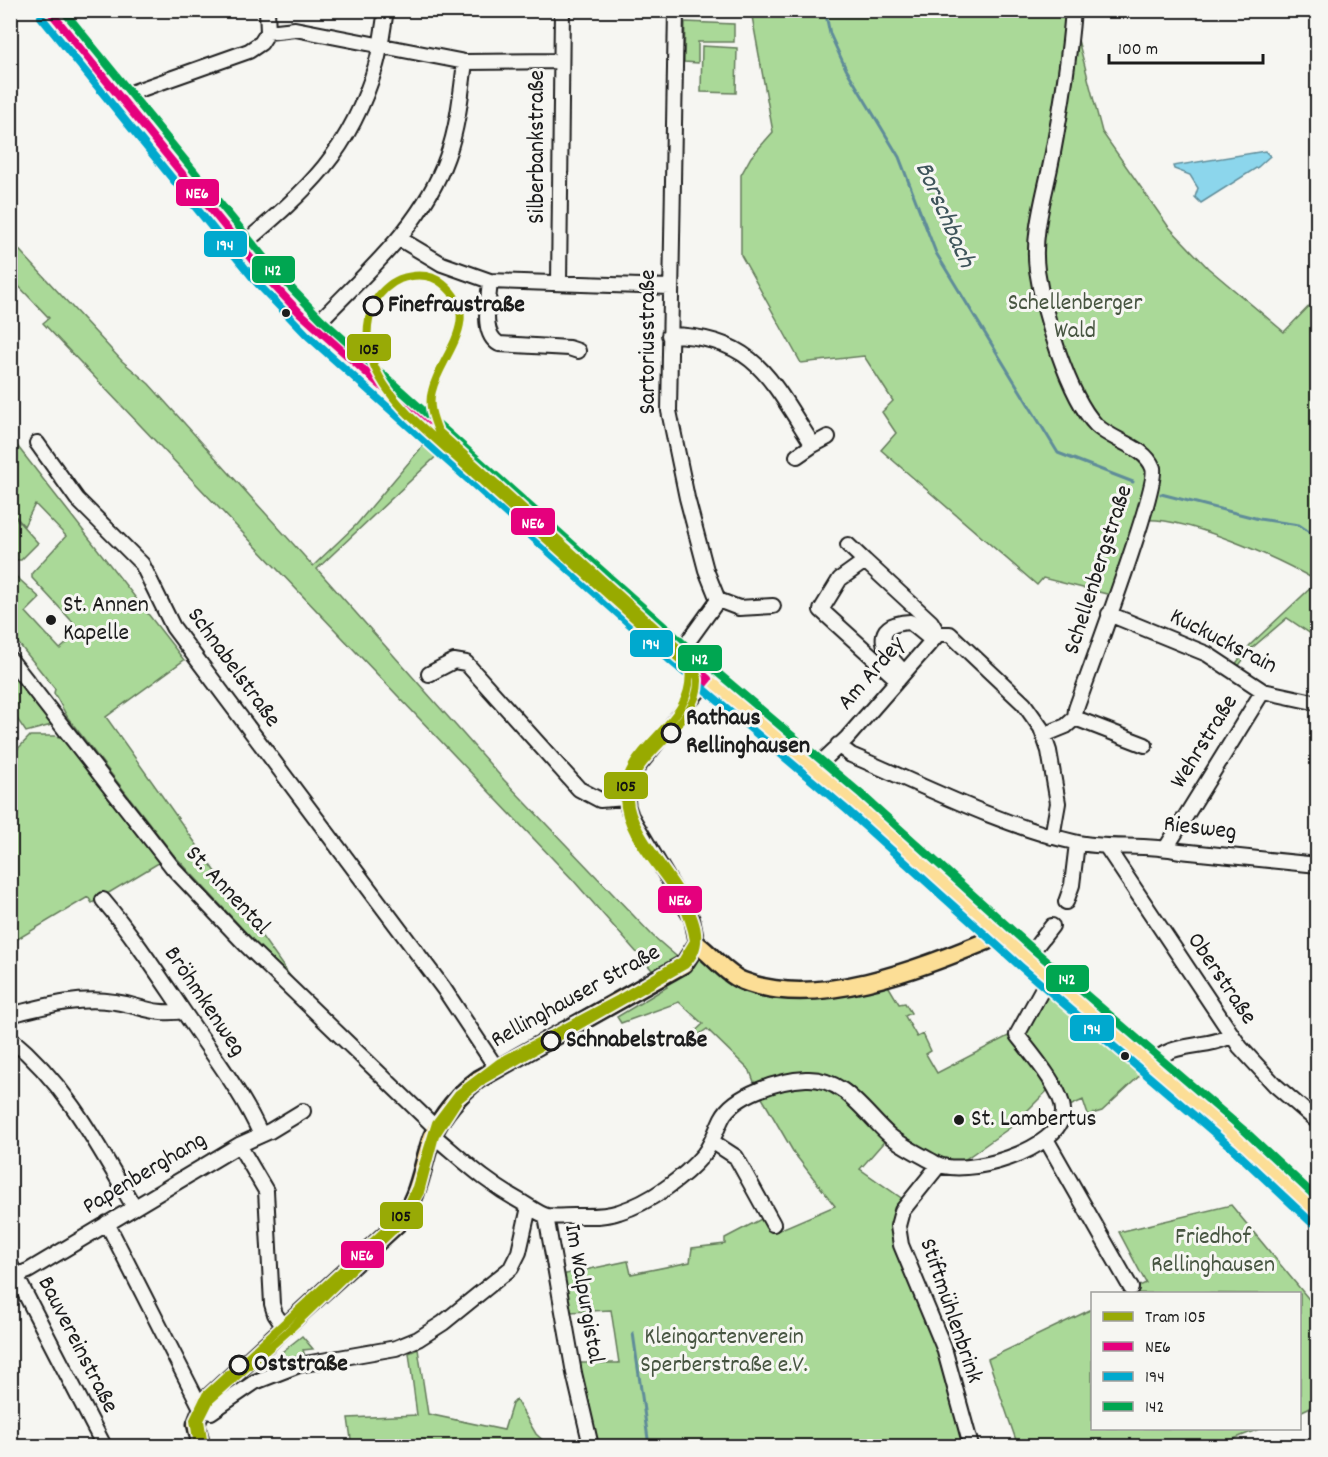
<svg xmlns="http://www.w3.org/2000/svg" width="1328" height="1457" font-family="Dekko,sans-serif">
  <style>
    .green { fill: #aad998; stroke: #637a5a; stroke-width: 1.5 }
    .water { fill: #8cd6ec; stroke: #5f8c99; stroke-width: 1.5 }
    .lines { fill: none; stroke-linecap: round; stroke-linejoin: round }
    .stream { stroke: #5f8c99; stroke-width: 3 }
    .minor-casing { stroke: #1c1c1c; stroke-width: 18 }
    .major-casing { stroke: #1c1c1c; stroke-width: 21 }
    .minor { stroke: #f6f6f2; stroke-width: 14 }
    .major { stroke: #fcde96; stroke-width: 16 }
    .bus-1-casing { stroke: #f6f6f2; stroke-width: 12 }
    .bus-2-casing { stroke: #f6f6f2; stroke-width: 12 }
    .bus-3-casing { stroke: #f6f6f2; stroke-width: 12 }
    .bus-1 { stroke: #e5007d; stroke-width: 8 }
    .bus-2 { stroke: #00a9ce; stroke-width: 8 }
    .bus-3 { stroke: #00a651; stroke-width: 8 }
    .tram-1-casing { stroke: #f6f6f2; stroke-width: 12 }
    .tram-1 { stroke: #98aa06; stroke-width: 8 }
    .stop-dot { fill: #f6f6f2; stroke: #1c1c1c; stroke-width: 3 }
    .bus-dot { fill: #1c1c1c; stroke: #f6f6f2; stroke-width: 2 }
    .labels { text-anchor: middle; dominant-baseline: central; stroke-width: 6; stroke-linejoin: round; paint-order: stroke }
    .street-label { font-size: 24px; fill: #1c1c1c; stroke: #f6f6f2 }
    .park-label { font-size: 24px; fill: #475541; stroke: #f6f6f2 }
    .stop-label { font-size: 24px; font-weight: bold; fill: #1c1c1c; stroke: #f6f6f2; text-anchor: start }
    .poi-label { font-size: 24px; fill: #1c1c1c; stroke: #f6f6f2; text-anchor: start }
    .water-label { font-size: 26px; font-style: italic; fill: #3e545a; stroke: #f6f6f2 }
    .line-badge { stroke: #f6f6f2; stroke-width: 2 }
    .badge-label { font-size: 16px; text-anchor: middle; font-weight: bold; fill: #fff }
    .pale-badge-label { font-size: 16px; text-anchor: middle; font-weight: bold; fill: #111 }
  </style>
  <rect width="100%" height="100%" fill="#f6f6f2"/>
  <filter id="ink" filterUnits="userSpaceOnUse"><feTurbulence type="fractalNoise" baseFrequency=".0167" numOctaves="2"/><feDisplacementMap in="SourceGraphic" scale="12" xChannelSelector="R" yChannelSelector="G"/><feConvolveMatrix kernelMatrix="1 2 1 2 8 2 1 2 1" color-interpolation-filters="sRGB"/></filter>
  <g filter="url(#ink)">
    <path class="green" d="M 751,11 L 1079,11 L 1077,36 L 1102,132 L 1168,226 L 1208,268 L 1284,332 L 1317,298 L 1317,581 C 1280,559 1185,516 1143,520 L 1115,596 L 1043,578 L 1037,585 L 881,450 L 896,433 L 882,412 L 893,401 L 864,356 L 801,363 L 741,255 L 741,175 L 751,157 L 773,132 Z
      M 685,22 L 734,24 L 734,42 L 698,42 L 698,63 L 684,62 Z
      M 702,46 L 737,48 L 736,93 L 701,92 Z
      M 10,240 L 122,361 L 149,384 L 313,566 L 356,525 L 432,435 L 446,447 L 317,569 L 504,780 L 653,936 L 683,962 L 695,946 L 760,989 L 886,982 L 899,1004 L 905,1003 L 911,1013 L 905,1016 L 917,1037 L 923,1034 L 931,1051 L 926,1054 L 937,1073 L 1020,1030 L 1049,978 L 1150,1066 L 1102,1111 L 1088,1115 L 1083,1100 L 1063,1109 L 1053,1085 L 1011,1127 L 954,1167 L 939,1165 L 832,1083 L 757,1090 L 750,1071 L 707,1029 L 691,1040 L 687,1039 L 703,1024 L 679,1002 L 621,1023 L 617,1017 L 667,987 L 573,880 L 43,323 L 49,318 L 11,278 Z
      M 11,438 L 184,660 L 106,717 L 302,993 L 173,854 L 68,718 L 54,693 L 55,689 L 11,634 L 10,571 L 40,598 L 26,612 L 60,649 L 81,631 L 32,578 L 32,573 L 66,536 L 35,504 L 24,526 L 11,511 Z
      M 11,513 L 38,543 L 21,560 L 11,560 Z
      M 1316,583 L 1317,638 L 1287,618 L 1252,648 L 1237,668 L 1234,666 L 1250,645 Z
      M 10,666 L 55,724 L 26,732 L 11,710 Z
      M 30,736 L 55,736 L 68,739 L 162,861 L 92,903 L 88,897 L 11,943 L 10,757 Z
      M 821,1081 L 889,1136 L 860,1169 L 907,1202 L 897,1225 L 943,1347 L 970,1446 L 597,1446 L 577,1363 L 619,1363 L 611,1310 L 569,1312 L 561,1275 L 628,1261 L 631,1274 L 690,1262 L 692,1248 L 725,1244 L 725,1238 L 767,1216 L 774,1228 L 779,1230 L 835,1206 L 794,1153 L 758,1091 Z
      M 1231,1205 L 1317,1309 L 1317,1404 L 1300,1412 L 1300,1294 L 1125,1293 L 1146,1283 L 1119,1232 Z
      M 1092,1309 L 1092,1428 L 1259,1429 L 1216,1446 L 1018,1446 L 988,1359 Z
      M 302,1336 L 313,1349 L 303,1350 L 305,1356 L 253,1375 Z
      M 418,1349 L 428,1414 L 504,1430 L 512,1404 L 516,1400 L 536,1434 L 549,1446 L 350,1446 L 352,1446 L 348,1418 L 417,1415 L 409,1353 Z"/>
    <path class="water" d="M 1265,151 L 1270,156 L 1258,167 L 1201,203 L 1195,197 L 1198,188 L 1190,175 L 1174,169 L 1173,166 Z"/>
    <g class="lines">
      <path class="stream" d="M 825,10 L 830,34 L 846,69 L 899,157 L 936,253 L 1058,453 L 1133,482
        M 1161,494 L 1259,519 L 1299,525 L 1318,538
        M 633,1333 L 649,1446"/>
      <defs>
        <path id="minor" d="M 267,10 L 268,32
          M 676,10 L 669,411 L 687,498 L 706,570 L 718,600
          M 119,97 L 249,51 L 261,43 L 268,32 L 295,29 L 465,62 L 561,61
          M 400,239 L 442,264 L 490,281 L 670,287
          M 241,246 C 308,189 350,153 376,65 C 381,48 383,28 386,10
          M 490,281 C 489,300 480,333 499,344 L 569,348 L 578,351
          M 559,283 L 562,10
          M 314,327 C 363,275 422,227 447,157 C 458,127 461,94 465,62
          M 669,335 C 755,336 771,380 813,445 L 797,456
          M 37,443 L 77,499 L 142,564 L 173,627 L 444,989 L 497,1069
          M 813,445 L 828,437
          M 848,545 L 865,561
          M 718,600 L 739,608 L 773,606
          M 1109,614 L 1207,654 L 1263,691 L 1318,703
          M 938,634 L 950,634 L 1024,704 L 1041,728 L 1049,751 L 1058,803 L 1052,837
          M 679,654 L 718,600
          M 10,659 L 173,868 L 247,946 L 437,1129
          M 904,672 C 884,653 868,624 910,622 L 932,640
          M 429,674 L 454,661 L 466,663 L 579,789 L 600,800 L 626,798
          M 898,680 L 821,610 L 840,579 L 865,561 L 931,622 L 938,634
          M 1075,718 L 1145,745
          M 1044,735 L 1066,726 L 1075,718 L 1076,709 C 1087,677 1159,487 1153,468 C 1145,446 1112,441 1096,425 C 1068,396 1043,311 1037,270 C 1032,233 1045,195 1052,158 C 1061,110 1069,60 1073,10
          M 838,745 L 851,755 C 920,784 1002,826 1074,842 C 1109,850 1144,843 1180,851 L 1318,865
          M 814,769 L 847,738 L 938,634
          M 1106,846 L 1240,1047 L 1275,1085 L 1318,1122
          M 1166,848 L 1263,691
          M 103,900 C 136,939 163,982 192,1024 C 216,1059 244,1096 261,1135
          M 1066,902 L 1072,885 L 1077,843
          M 697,944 L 692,919 L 631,816 C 623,799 627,784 637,768 L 708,679
          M 1027,958 L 1052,926
          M 10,1015 C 45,1006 80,996 115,1002 C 142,1006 155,1016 183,1011
          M 10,1038 C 67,1085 97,1144 134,1207
          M 1151,1065 C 1170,1040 1207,1050 1232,1035
          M 433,1135 C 465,1162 485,1182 523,1203 C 530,1207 539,1214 547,1216 C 555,1217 565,1216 574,1216 C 589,1216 605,1217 619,1212 C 649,1203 684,1178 704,1154 C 713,1142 716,1130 722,1118 C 734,1094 781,1080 806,1079 C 844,1077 864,1113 889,1135 C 902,1146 921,1155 935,1163 C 964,1179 1061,1150 1063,1112 C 1064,1091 1030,1052 1017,1035 L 1049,977
          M 1046,1139 L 1131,1288
          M 713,1142 L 736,1157 L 773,1224
          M 239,1145 L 266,1191 L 272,1304 L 275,1314 L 285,1329
          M 939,1165 L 902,1211 L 898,1226 L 901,1245 L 944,1348 L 971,1446
          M 546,1216 L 574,1373 L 591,1446
          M 107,1223 L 201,1408 L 211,1412 L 255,1382 L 299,1365 L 396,1348 L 418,1339 L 443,1323 L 511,1268 L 519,1252 L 529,1207
          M 10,1264 L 104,1446
          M 10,1278 L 28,1271 L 239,1145 L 270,1131 L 303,1111"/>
        <path id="major" d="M 49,10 L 266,277 L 314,327 L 679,654 L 854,802 L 1027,958 L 1239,1140 L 1318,1214
          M 201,1446 L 196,1424 L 205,1401 L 398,1223 C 420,1197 421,1168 432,1137 C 441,1115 460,1093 479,1079 L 684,964 L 697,944 C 712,955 726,974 743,981 C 816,1010 918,969 987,941 L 998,931"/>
      </defs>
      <use href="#minor" class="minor-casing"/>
      <use href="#major" class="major-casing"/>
      <use href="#minor" class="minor"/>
      <use href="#major" class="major"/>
      <defs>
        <path id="bus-1" d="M 49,10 L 266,277 L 300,313 L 708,679
          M 201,1446 L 198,1419 L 210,1395 L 405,1215 C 421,1188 423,1158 436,1130 C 443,1114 455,1100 467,1088 L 684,964 C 694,953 697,942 696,927 L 631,816 C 627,805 626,795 629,784 C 638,757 688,703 708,679"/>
        <path id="bus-2" d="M 41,17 L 258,284 L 307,335 L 672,662 L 847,810 L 1020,966 L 1232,1148 L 1311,1222"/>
        <path id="bus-3" d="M 63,10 L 274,270 L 321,319 L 686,646 L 861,794 L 1034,950 L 1246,1132 L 1318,1199"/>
      </defs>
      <use href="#bus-1" class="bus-1-casing"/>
      <use href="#bus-2" class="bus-2-casing"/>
      <use href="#bus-3" class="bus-3-casing"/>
      <use href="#bus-1" class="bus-1"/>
      <use href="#bus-2" class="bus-2"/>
      <use href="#bus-3" class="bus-3"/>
      <defs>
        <path id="tram-1" d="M 198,1446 L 194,1420 L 206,1395 L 405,1212 L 416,1187 L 436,1123 L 458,1094 L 500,1062 L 619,999 L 682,961 L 694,941 C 692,927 688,915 681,902 C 664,870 625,837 624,798 C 623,742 697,726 689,668 L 411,417 C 381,387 355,348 374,303 C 379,293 390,283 400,279 C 415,274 431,274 443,284 C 485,318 440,356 432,391 C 428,405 433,418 438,431 L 689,658 C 692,664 697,672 698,679 C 700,728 628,753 629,799 C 630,849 732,921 685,965 L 483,1080 L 459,1099 L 435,1136 L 420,1192 L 406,1218 L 287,1332 L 210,1400 L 200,1420 L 204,1446"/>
      </defs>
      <use href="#tram-1" class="tram-1-casing"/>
      <use href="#tram-1" class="tram-1"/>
    </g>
  </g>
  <g class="stop-dot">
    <circle cx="373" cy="306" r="9"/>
    <circle cx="671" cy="733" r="9"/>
    <circle cx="551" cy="1041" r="9"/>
    <circle cx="239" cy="1365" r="9"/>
  </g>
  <g class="bus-dot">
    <circle cx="286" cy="313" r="5"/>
    <circle cx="51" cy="620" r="6"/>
    <circle cx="1125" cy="1056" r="5"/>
    <circle cx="959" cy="1120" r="6"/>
  </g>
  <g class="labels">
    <g class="street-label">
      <text transform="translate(538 147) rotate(-90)">Silberbankstraße</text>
      <text transform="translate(649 342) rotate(-90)">Sartoriusstraße</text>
      <text transform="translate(1099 570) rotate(-72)">Schellenbergstraße</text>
      <text transform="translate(1223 642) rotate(27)">Kuckucksrain</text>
      <text transform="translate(233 668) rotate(54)">Schnabelstraße</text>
      <text transform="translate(872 674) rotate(-49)">Am Ardey</text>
      <text transform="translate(1205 742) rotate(-58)">Wehrstraße</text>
      <text transform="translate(1200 829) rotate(7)">Riesweg</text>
      <text transform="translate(227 891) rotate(47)">St. Annental</text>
      <text transform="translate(1221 979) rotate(56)">Oberstraße</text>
      <text transform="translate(576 997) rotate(-29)">Rellinghauser Straße</text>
      <text transform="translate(204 1002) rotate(56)">Bröhmkenweg</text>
      <text transform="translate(145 1174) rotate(-31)">Papenberghang</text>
      <text transform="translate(583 1294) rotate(80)">Im Walpurgistal</text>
      <text transform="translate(950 1311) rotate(71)">Stiftmühlenbrink</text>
      <text transform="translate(77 1345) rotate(63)">Bauvereinstraße</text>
    </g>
    <g class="park-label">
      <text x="1075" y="304">Schellenberger<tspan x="1075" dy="28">Wald</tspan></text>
      <text x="1213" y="1238">Friedhof<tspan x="1213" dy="28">Rellinghausen</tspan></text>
      <text x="724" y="1338">Kleingartenverein<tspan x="724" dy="28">Sperberstraße e.V.</tspan></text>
    </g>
    <g class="stop-label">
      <text x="388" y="306">Finefraustraße</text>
      <text x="686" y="719">Rathaus<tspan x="686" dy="28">Rellinghausen</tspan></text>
      <text x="566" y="1041">Schnabelstraße</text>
      <text x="254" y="1365">Oststraße</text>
    </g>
    <g class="poi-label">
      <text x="63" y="606">St. Annen<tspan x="63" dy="28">Kapelle</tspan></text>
      <text x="971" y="1120">St. Lambertus</text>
    </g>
    <g class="water-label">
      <text transform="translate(944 215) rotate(66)">Borschbach</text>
    </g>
  </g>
  <g class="line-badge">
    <rect x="175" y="178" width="45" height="29" rx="6" fill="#e5007d"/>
    <rect x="203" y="230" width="45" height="28" rx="6" fill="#00a9ce"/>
    <rect x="251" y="255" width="45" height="29" rx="6" fill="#00a651"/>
    <rect x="346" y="333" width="46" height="29" rx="6" fill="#98aa06"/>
    <rect x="510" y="507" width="46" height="29" rx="6" fill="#e5007d"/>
    <rect x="629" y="629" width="45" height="29" rx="6" fill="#00a9ce"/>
    <rect x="677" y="644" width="46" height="28" rx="6" fill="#00a651"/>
    <rect x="603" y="771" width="46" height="29" rx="6" fill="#98aa06"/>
    <rect x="657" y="885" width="46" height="29" rx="6" fill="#e5007d"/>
    <rect x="1045" y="964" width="45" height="29" rx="6" fill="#00a651"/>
    <rect x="1069" y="1014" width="46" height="28" rx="6" fill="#00a9ce"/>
    <rect x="379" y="1201" width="45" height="29" rx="6" fill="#98aa06"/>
    <rect x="340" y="1240" width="45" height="29" rx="6" fill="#e5007d"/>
  </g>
  <g class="badge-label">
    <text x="197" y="198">NE6</text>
    <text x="225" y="250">194</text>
    <text x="273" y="275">142</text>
    <text x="533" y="528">NE6</text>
    <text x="651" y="649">194</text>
    <text x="700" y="664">142</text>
    <text x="680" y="905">NE6</text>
    <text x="1067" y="984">142</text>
    <text x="1092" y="1034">194</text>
    <text x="362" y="1260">NE6</text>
  </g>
  <g class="pale-badge-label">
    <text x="369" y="354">105</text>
    <text x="626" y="791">105</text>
    <text x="401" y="1221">105</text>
  </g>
  <rect width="1328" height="1457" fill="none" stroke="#f6f6f2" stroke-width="36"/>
  <rect x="18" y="18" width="1292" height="1421" fill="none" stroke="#1c1c1c" stroke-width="2" filter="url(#ink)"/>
  <rect x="1091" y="1292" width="210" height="138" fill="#f6f6f2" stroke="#9f9f9c" stroke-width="1.5"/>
  <rect x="1103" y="1312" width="30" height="9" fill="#98aa06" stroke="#9f9f9c" stroke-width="1.5"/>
  <text x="1145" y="1322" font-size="18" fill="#1c1c1c">Tram 105</text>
  <rect x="1103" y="1342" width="30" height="9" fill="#e5007d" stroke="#9f9f9c" stroke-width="1.5"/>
  <text x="1145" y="1352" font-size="18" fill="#1c1c1c">NE6</text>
  <rect x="1103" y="1372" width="30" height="9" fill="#00a9ce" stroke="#9f9f9c" stroke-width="1.5"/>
  <text x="1145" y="1382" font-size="18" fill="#1c1c1c">194</text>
  <rect x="1103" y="1402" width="30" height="9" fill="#00a651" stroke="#9f9f9c" stroke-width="1.5"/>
  <text x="1145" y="1412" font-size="18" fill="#1c1c1c">142</text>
  <path d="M1109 54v9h154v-9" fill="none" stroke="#1c1c1c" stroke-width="3"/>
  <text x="1118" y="54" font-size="18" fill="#1c1c1c" stroke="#f6f6f2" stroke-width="4.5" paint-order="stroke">100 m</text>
</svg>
